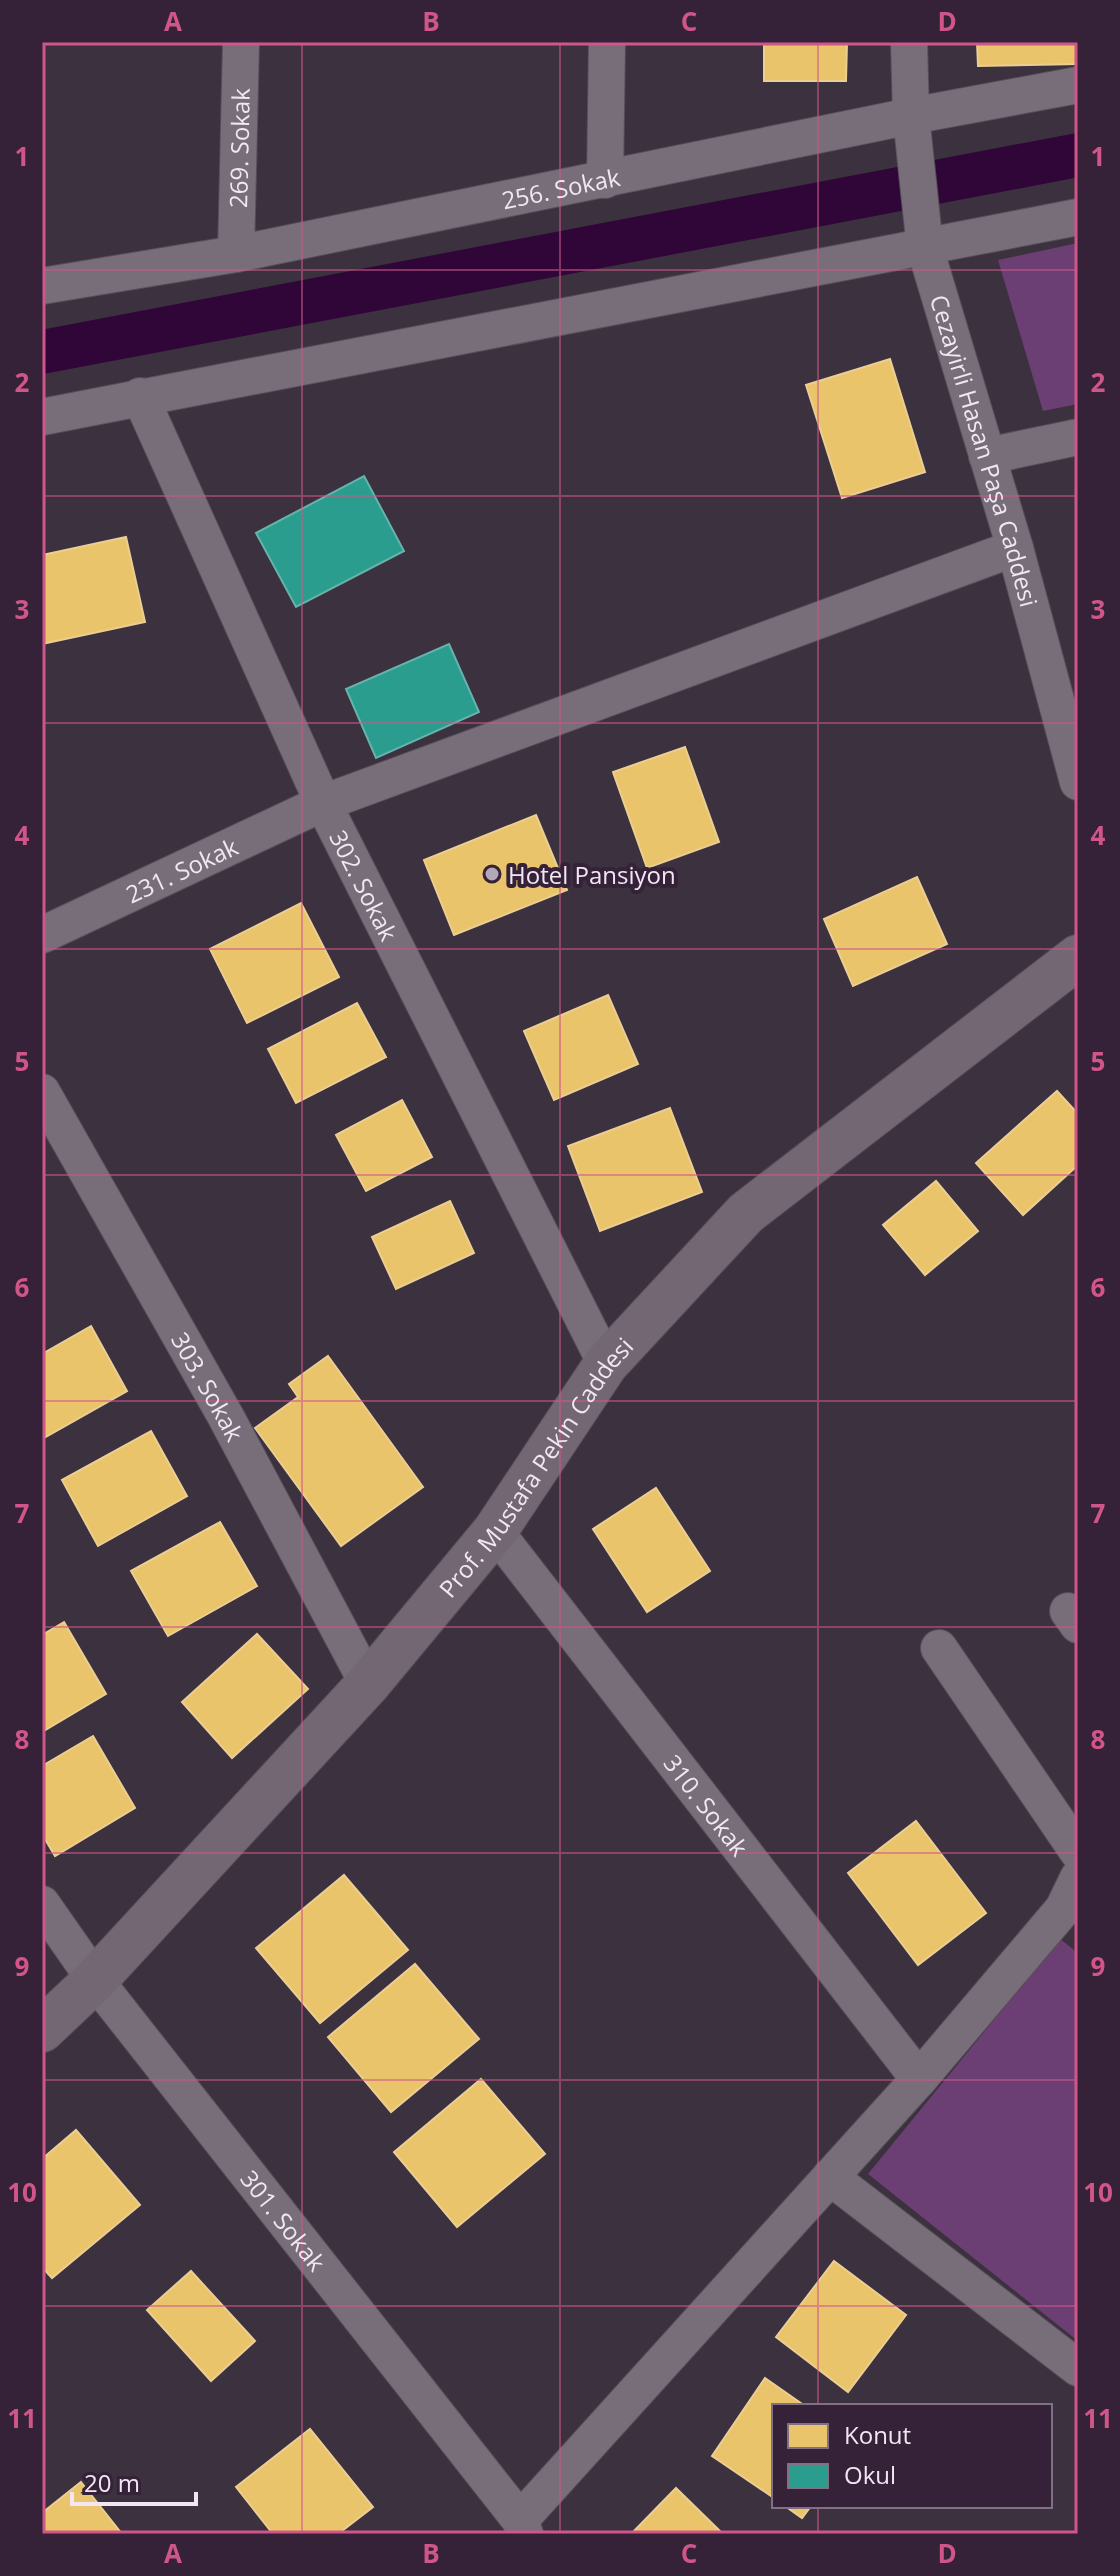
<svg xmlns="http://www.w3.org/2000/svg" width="1120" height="2576" font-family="'Open Sans',sans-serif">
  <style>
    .green { fill: #6c3f74 }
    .homes { fill: #e9c46a; stroke: #ecce93; stroke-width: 2 }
    .schools { fill: #2a9d8f; stroke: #66b3ad; stroke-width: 2 }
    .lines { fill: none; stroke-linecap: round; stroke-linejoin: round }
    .canal { stroke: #300638; stroke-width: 44 }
    .minor-casing { stroke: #584f5a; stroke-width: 38 }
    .secondary-casing { stroke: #584f5a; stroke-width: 46 }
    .minor { stroke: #786e7a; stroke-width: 36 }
    .secondary { stroke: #736774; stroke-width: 44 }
    .grid { fill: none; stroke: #d05689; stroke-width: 2; stroke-opacity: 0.55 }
    .poi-dot { fill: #b2a7b4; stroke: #352238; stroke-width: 3 }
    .labels { text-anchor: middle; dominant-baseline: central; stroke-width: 8; stroke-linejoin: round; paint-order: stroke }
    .street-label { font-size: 24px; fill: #f2e6f4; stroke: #352238 }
    .poi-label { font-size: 24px; fill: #f2e6f4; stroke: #352238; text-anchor: start }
    .neatline { fill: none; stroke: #d05689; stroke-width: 3 }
    .grid-label { font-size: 26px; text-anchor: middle; font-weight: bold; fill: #d05689 }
  </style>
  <rect width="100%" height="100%" fill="#3c313e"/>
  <path class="green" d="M 1078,243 L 1078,404 L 1043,411 L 998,260 Z
    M 1060,1939 L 1078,1953 L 1078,2341 L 868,2174 Z"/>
  <path class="homes" d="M 764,42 L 847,42 L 846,81 L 764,81 Z
    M 977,42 L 1078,42 L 1078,64 L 978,66 Z
    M 890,359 L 925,472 L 842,498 L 806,385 Z
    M 126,537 L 145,622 L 42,644 L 42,555 Z
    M 685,747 L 719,842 L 647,868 L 613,772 Z
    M 536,815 L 567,890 L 454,935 L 424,860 Z
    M 917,877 L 947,944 L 853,986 L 824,919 Z
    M 301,903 L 339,977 L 247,1023 L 210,949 Z
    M 608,995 L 638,1064 L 554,1100 L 524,1031 Z
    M 357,1003 L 386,1057 L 296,1103 L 268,1049 Z
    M 1057,1091 L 1078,1114 L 1078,1165 L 1023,1215 L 976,1163 Z
    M 402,1100 L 432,1157 L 366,1191 L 336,1135 Z
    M 670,1108 L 702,1192 L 600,1231 L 568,1146 Z
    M 936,1181 L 978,1231 L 925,1275 L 883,1225 Z
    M 450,1201 L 474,1253 L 396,1289 L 372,1237 Z
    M 91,1326 L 127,1391 L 42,1439 L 42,1354 Z
    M 328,1356 L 423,1487 L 341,1546 L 255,1428 L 298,1397 L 289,1384 Z
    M 151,1431 L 187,1496 L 98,1546 L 62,1480 Z
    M 656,1488 L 710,1571 L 647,1612 L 593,1529 Z
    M 220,1522 L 257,1586 L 168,1636 L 131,1571 Z
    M 64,1622 L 106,1694 L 42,1732 L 42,1635 Z
    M 257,1634 L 308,1689 L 232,1758 L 182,1702 Z
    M 93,1736 L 135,1808 L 55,1856 L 42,1834 L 42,1766 Z
    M 916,1821 L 986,1913 L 918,1965 L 848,1873 Z
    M 344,1875 L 408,1950 L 320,2023 L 256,1948 Z
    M 415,1964 L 479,2039 L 391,2112 L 328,2037 Z
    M 481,2079 L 545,2154 L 457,2227 L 394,2152 Z
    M 76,2130 L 140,2205 L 52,2278 L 42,2267 L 42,2159 Z
    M 834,2261 L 906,2315 L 848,2392 L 776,2337 Z
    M 191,2271 L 255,2341 L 211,2381 L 147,2310 Z
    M 765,2378 L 805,2406 L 774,2406 L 774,2498 L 712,2456 Z
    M 310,2429 L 373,2507 L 338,2534 L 273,2534 L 236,2487 Z
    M 81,2482 L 122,2534 L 42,2534 L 42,2513 Z
    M 676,2488 L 723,2534 L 631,2534 Z
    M 785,2506 L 811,2506 L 802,2518 Z"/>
  <path class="schools" d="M 364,476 L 404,551 L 296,607 L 256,533 Z
    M 449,644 L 479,712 L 376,758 L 346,689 Z"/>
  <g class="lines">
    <path class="canal" d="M 42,352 L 1078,155"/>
    <defs>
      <g id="minor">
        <path id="s1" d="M 909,42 L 911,116 L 925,248 L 1015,548 L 1078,782"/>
        <path d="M 605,180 L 607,42"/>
        <path id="s2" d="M 236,254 L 241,42"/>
        <path id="s3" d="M 42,286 L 236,254 L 911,116 L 1078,85"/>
        <path id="s4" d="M 140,396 L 323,803 L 606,1364"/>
        <path d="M 42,417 L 1078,217"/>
        <path d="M 987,456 L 1078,437"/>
        <path id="s5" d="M 42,935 L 323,803 L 1015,548"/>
        <path id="s6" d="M 42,1092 L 226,1417 L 368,1684"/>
        <path id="s7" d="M 495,1531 L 919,2079"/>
        <path d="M 1068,1611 L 1078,1625"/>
        <path d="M 939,1648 L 1078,1852"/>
        <path id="s8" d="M 42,1904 L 95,1980 L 520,2520 L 525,2534"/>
        <path d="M 830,2177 L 1078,2368"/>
        <path d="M 520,2520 L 919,2079 L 1063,1909 L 1078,1878"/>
      </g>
      <g id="secondary">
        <path id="s9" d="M 42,2030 L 95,1980 L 368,1684 L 495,1531 L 606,1364 L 746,1213 L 1078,957"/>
      </g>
    </defs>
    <use href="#minor" class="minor-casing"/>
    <use href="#secondary" class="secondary-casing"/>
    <use href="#minor" class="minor"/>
    <use href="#secondary" class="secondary"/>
  </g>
  <path class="grid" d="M 302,42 L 302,2534M 560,42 L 560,2534M 818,42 L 818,2406M 42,270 L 1078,270M 42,496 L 1078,496M 42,723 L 1078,723M 42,949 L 1078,949M 42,1175 L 1078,1175M 42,1401 L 1078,1401M 42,1627 L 1078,1627M 42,1853 L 1078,1853M 42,2080 L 1078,2080M 42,2306 L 1078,2306M 818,2506 L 818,2534"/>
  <circle class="poi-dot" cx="492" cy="874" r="8"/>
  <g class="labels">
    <g class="street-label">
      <text stroke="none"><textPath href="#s2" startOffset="106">269. Sokak</textPath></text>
      <text stroke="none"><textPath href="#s3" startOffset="528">256. Sokak</textPath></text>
      <text stroke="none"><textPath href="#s1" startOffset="418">Cezayirli Hasan Paşa Caddesi</textPath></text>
      <text stroke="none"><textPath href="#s5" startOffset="154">231. Sokak</textPath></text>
      <text stroke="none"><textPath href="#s4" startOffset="538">302. Sokak</textPath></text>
      <text stroke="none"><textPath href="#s6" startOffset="338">303. Sokak</textPath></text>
      <text stroke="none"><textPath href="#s9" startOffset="750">Prof. Mustafa Pekin Caddesi</textPath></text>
      <text stroke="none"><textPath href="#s7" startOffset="346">310. Sokak</textPath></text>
      <text stroke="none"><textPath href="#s8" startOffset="398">301. Sokak</textPath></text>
    </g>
    <g class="poi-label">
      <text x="508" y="874">Hotel Pansiyon</text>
    </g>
  </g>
  <rect width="1120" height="2576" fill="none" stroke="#352238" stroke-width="88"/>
  <rect x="772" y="2404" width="280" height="104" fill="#352238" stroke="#817083" stroke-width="2"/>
  <rect x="788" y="2424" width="40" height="24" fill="#e9c46a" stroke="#817083" stroke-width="2"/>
  <text x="844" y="2444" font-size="24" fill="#f2e6f4">Konut</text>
  <rect x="788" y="2464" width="40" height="24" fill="#2a9d8f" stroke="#817083" stroke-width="2"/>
  <text x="844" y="2484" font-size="24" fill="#f2e6f4">Okul</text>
  <path d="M72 2492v12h124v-12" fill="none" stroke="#f2e6f4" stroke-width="4"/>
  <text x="84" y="2492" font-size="24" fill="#f2e6f4" stroke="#352238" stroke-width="6" paint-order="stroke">20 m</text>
  <rect x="44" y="44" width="1032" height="2488" class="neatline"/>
  <g class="grid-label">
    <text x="173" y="31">A</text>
    <text x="431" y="31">B</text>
    <text x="689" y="31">C</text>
    <text x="947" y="31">D</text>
    <text x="22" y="166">1</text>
    <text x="1098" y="166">1</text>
    <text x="22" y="392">2</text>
    <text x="1098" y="392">2</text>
    <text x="22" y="619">3</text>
    <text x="1098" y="619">3</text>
    <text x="22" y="845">4</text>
    <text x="1098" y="845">4</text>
    <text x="22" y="1071">5</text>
    <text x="1098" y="1071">5</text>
    <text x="22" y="1297">6</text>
    <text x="1098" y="1297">6</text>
    <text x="22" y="1523">7</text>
    <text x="1098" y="1523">7</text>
    <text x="22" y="1749">8</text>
    <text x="1098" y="1749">8</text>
    <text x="22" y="1976">9</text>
    <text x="1098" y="1976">9</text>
    <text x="22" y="2202">10</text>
    <text x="1098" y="2202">10</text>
    <text x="22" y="2428">11</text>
    <text x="1098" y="2428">11</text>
    <text x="173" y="2563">A</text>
    <text x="431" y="2563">B</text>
    <text x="689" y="2563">C</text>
    <text x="947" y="2563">D</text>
  </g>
</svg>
